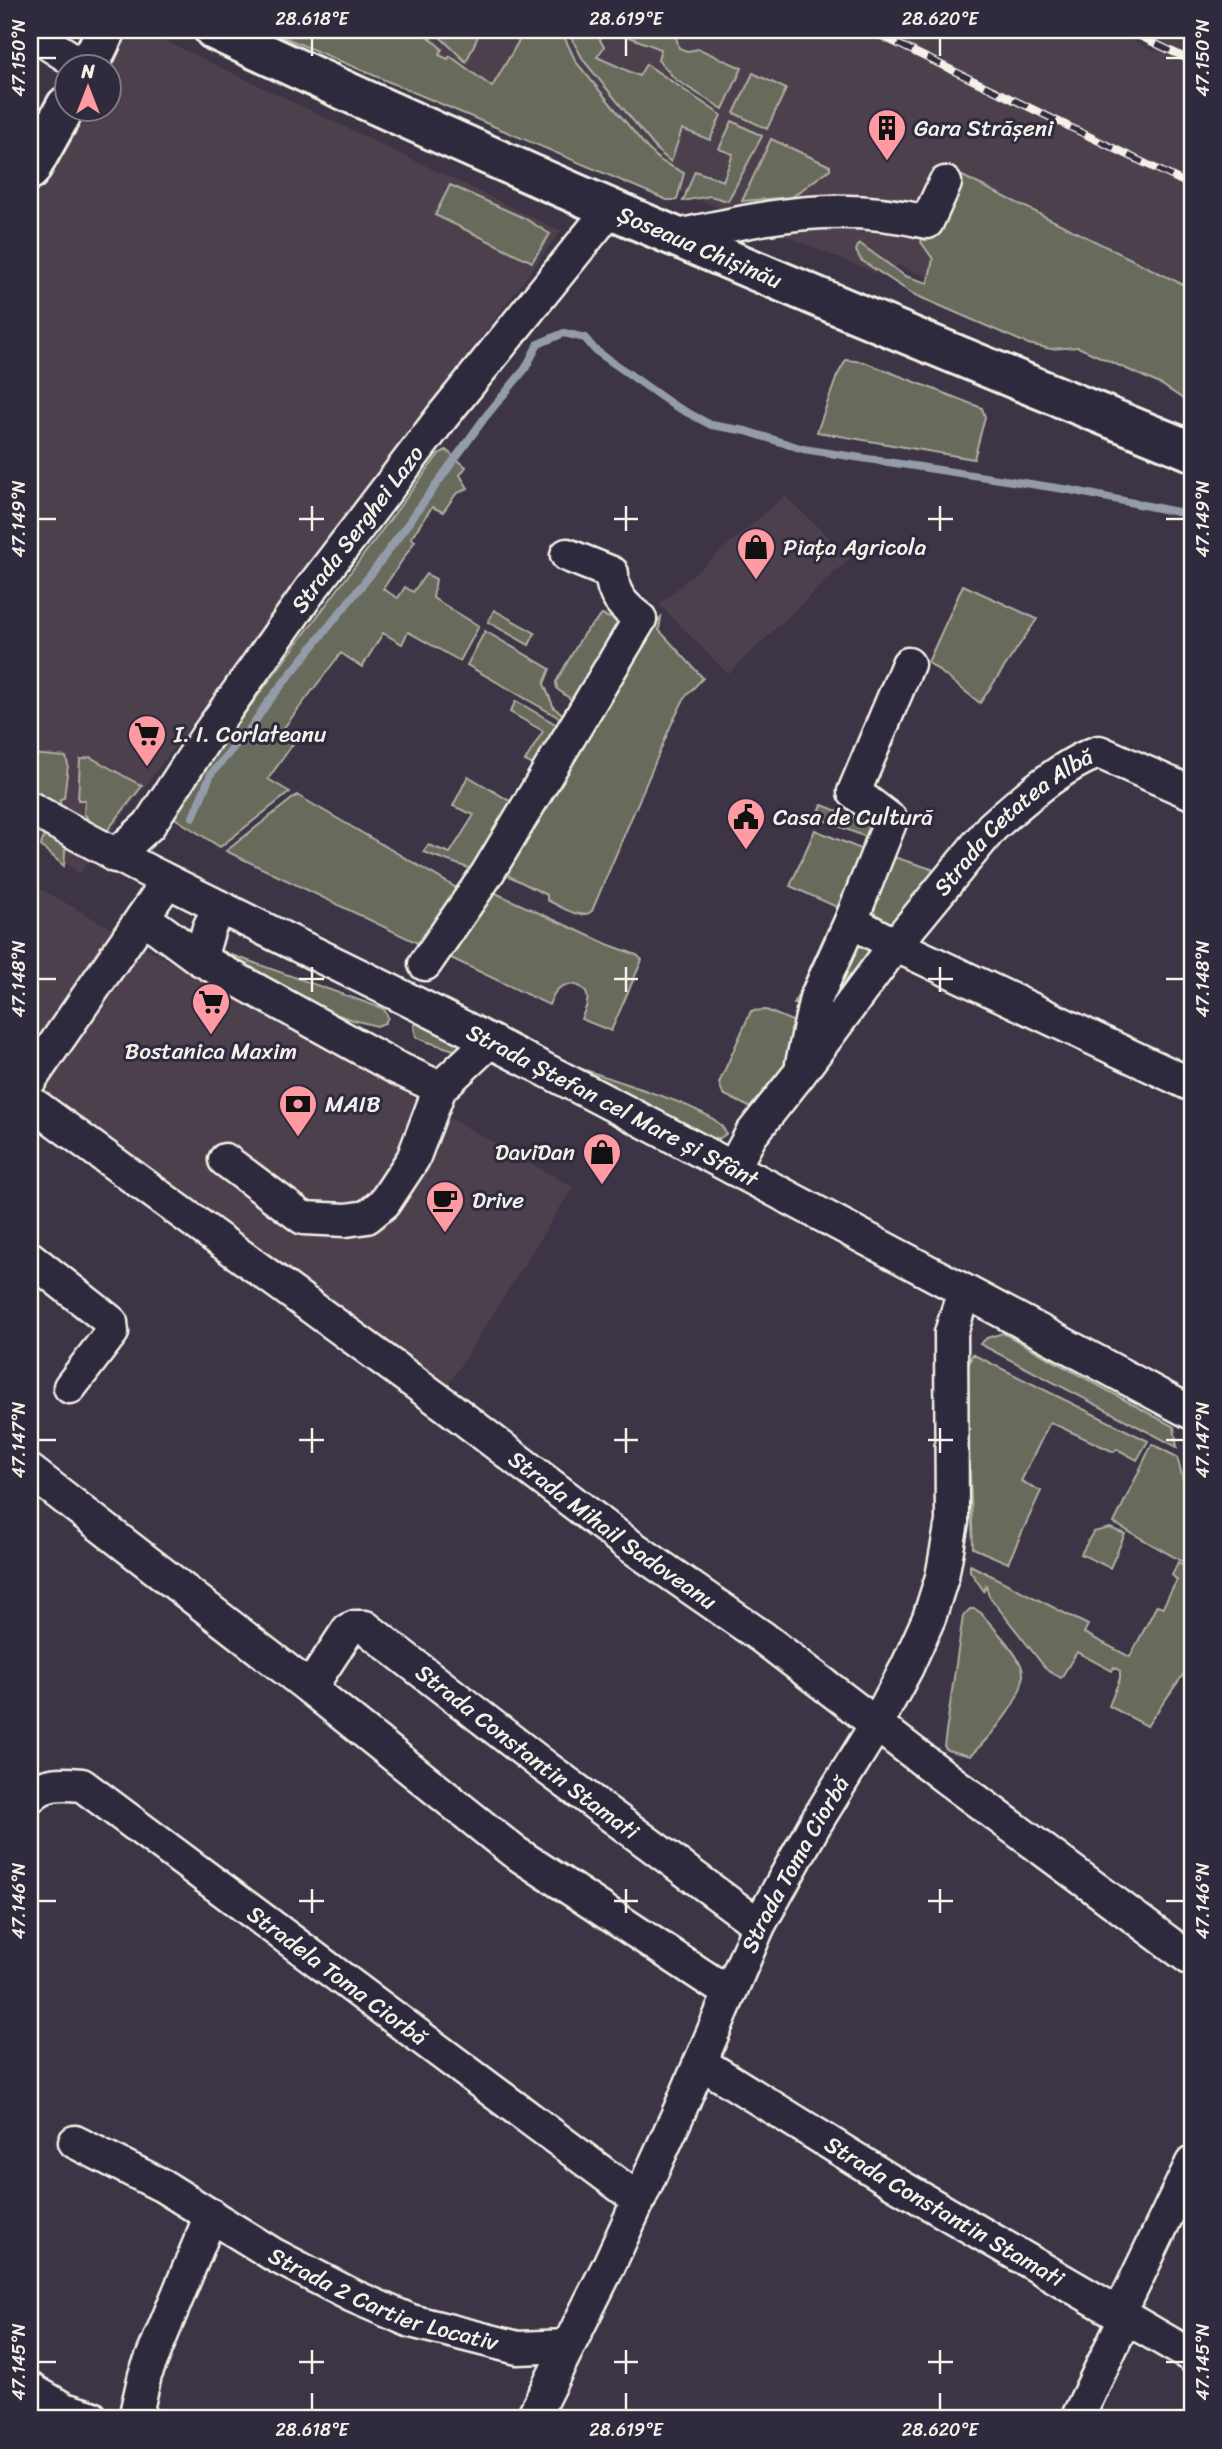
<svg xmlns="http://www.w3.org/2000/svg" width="1222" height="2449" font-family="Sriracha,sans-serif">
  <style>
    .built { fill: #4e404e }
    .green { fill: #686a5b; stroke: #aeaea2; stroke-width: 2 }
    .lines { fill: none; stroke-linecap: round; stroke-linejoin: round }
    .stream { stroke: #939ca8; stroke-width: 8 }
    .minor-casing { stroke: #f4f1e8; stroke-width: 37 }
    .major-casing { stroke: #f4f1e8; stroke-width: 44 }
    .highway-casing { stroke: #f4f1e8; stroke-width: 44 }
    .minor { stroke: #2f2a3d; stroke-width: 32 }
    .major { stroke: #2f2a3d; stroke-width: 38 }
    .highway { stroke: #2f2a3d; stroke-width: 38 }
    .rail-casing { stroke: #f4f1e8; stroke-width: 8 }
    .rail { stroke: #2f2a3d; stroke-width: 5; stroke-dasharray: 16; stroke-linecap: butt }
    .ticks { fill: none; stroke: #f4f1e8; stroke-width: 2.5 }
    .labels { text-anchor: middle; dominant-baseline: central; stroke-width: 6; stroke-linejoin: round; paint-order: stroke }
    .poi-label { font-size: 23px; fill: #f4f1e8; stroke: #2f2a3d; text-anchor: start }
    .street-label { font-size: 23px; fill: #f4f1e8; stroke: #2f2a3d }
    .neatline { fill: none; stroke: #f4f1e8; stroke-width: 2.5 }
    .ticks-label { font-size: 18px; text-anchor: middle; fill: #f4f1e8 }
  </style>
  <rect width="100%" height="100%" fill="#3d3445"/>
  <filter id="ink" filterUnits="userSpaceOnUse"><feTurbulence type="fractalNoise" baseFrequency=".0143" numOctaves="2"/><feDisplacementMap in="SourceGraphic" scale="14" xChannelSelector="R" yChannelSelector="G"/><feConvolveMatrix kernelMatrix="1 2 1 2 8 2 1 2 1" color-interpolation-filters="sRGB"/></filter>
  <g filter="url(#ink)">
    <path class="built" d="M 124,30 L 143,30 L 561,231 L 79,874 L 30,833 L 30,199 L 80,109 L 108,108 L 108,66 Z
      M 298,30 L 1111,30 L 1156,52 L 1166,30 L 1178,30 L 1192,36 L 1192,380 L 897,265 L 892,280 L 419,83 Z
      M 785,496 L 850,558 L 728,674 L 659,604 Z
      M 30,883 L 573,1187 L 445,1390 L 30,1094 Z"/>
    <path class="green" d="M 267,30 L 421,30 L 442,49 L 439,55 L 448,59 L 450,56 L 492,87 L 524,32 L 520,30 L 561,30 L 576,62 L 647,148 L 661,161 L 684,173 L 677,200 L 667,200 Z
      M 433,30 L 481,30 L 466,62 Z
      M 567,30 L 605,30 L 600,40 L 604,47 L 597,57 L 639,76 L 646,64 L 721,115 L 710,140 L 682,129 L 671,162 L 658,151 L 584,61 Z
      M 611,30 L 660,30 L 676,37 L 679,48 L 687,51 L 699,49 L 742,68 L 723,109 L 676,80 L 658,60 L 661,49 Z
      M 753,73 L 786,89 L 767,129 L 734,113 Z
      M 732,121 L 762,136 L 728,201 L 710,196 L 683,201 L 695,171 L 723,181 L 733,154 L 719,149 Z
      M 771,139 L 830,166 L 830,169 L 792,197 L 742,201 Z
      M 944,167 L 1192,289 L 1192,405 L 1162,385 L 1078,347 L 1051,349 L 1028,344 L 913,294 L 861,260 L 856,251 L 859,243 L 905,276 L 928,283 L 933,259 L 921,242 L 935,220 L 922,212 Z
      M 450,185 L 524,218 L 550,234 L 532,262 L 435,215 Z
      M 846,360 L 864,362 L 982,408 L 985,417 L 974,459 L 817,432 L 837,376 Z
      M 446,450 L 466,467 L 460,475 L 468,488 L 456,494 L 443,512 L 432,507 L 411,538 L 415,541 L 383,589 L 398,598 L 405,587 L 413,592 L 426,574 L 436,579 L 433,598 L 479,626 L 460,661 L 408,632 L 402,644 L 383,633 L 362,667 L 341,653 L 280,733 L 293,744 L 268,779 L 290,792 L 220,847 L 173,817 L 220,746 L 220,735 L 239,721 L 439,454 Z
      M 963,585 L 1037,619 L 980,703 L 928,662 Z
      M 616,609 L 632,621 L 580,706 L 557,689 L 556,682 L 584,633 L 602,615 L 610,618 Z
      M 494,610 L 535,633 L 529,645 L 488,622 Z
      M 661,617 L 659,630 L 703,678 L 685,697 L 671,725 L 592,911 C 580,921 560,906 547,900 L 547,895 L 503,873 L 630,656 Z
      M 485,631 L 550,669 L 544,684 L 554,708 L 566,716 L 563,720 L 467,665 Z
      M 516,701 L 566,730 L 542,769 L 525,761 L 543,731 L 510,712 Z
      M 30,754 L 66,757 L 68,765 L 64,798 L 60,799 L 60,811 L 44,828 L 30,837 Z
      M 90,757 L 142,786 L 106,832 L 94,826 L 84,814 L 85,800 L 78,800 L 80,760 Z
      M 468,776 L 518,806 L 474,870 L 423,852 L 428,845 L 450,853 L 474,815 L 453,806 Z
      M 297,795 L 460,890 L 432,950 L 226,851 Z
      M 822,805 L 879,827 L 873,840 L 816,817 Z
      M 67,824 L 64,866 L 41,846 C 43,832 54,830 67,824 Z
      M 815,830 L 868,852 L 845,908 L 839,908 L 790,886 Z
      M 887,858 L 897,858 L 932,869 L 933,878 L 889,929 L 867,920 Z
      M 489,890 L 607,944 L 637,955 L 642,960 L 611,1031 L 581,1019 C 583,1014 586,1009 587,1003 C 591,985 568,979 557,990 C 553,994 551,1000 549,1005 L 451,958 Z
      M 166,909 L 166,915 L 197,938 L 229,954 L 384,1009 L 388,1017 L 385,1023 L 377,1026 L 353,1020 L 281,995 L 143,916 Z
      M 828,928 L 835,933 L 801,1005 L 794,1004 Z
      M 854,937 L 875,951 L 830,1011 L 825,996 Z
      M 766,1010 L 797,1023 L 789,1067 L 753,1109 L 723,1094 L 719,1083 L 751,1011 Z
      M 420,1021 L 443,1025 C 507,1045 570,1064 633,1086 C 654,1094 678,1100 698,1111 C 709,1116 723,1123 726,1134 L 720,1138 L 711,1138 L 686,1126 L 569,1086 L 425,1041 L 416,1037 L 414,1026 L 416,1022 Z
      M 1003,1333 L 1174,1427 L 1177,1447 L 980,1344 L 987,1338 Z
      M 972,1354 L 1148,1441 L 1137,1460 L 1117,1449 L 1114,1452 L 1050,1422 L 1021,1481 L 1041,1491 L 1008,1563 L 973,1548 L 966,1375 Z
      M 1152,1444 L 1177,1457 L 1192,1512 L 1192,1567 L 1114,1523 Z
      M 1110,1528 L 1125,1534 L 1110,1568 L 1081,1554 L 1093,1532 Z
      M 1178,1562 L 1192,1571 L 1192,1662 L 1147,1726 L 1109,1706 L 1120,1678 L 1120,1671 L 1114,1667 L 1112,1671 L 1077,1652 L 1061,1678 L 1047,1670 L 989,1596 L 986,1586 L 984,1591 L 970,1571 L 970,1565 L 1088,1625 L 1084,1633 L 1130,1657 L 1157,1605 L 1163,1607 L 1177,1580 L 1172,1575 Z
      M 970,1609 L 975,1609 L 981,1613 C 994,1629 1012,1646 1021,1665 C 1033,1691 988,1739 970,1756 L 947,1750 L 944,1746 L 963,1616 Z"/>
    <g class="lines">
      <path class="stream" d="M 193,817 L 211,774 L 251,727 L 268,702 L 375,569 L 486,416 L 525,369 L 538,344 L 564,333 L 585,338 L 595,350 L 673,405 L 711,425 L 746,431 L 803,449 L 1070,490 L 1192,515"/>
      <defs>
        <g id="minor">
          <path d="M 30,32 L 83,66"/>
          <path d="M 678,236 C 766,217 836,200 927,222 L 945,183"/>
          <path d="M 908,664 L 854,792 L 891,820 L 851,921 L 895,945 L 1192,1085"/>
          <path id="s1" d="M 30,808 C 179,892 336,961 488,1040 C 724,1162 958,1287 1192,1413"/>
          <path id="s2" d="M 115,856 L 149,825 L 207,736 L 311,589 L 442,417 L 611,208"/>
          <path d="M 219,908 L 209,928 L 200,959 L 395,1067 L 440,1088 L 490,1041"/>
          <path d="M 143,917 L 200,959"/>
          <path d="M 425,964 L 487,874 L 640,619 C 624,607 611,594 612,573 L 567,555"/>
          <path d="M 802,1064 L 816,998 L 851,921"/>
          <path d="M 30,1080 L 167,882"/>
          <path id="s3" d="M 30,1102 L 447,1406 L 625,1542 L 762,1637 L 949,1780 L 1192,1960"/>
          <path d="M 225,1160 L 303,1218 L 346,1220 L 367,1217 L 384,1203 L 413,1159 L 440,1088"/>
          <path id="s4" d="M 733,1168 L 751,1135 L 800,1073 L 895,945 L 992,827 C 1020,802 1064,763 1099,752 L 1192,793"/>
          <path d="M 30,1258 L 111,1322 L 112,1332 L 70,1387"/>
          <path id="s5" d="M 30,1471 L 310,1688 L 348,1630 L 355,1627 L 365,1627 L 544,1766 L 759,1925"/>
          <path d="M 310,1688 L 513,1851 L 729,1993"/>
          <path id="s6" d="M 30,1797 C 44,1782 62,1783 82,1785 L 639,2200"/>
          <path id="s7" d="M 701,2063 L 891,2181 L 1192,2356"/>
          <path id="s8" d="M 75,2142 L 163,2186 L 274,2255 L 353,2296 L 411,2321 L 518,2348 L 568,2346"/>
          <path d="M 1119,2315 L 1192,2163"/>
          <path d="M 30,2389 L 64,2409 L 91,2417"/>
          <path d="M 137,2419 L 135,2418 L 145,2375 L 211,2215"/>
          <path id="s9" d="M 532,2419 L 609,2265 L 679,2112 L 759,1925 L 815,1824 L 876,1725 L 907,1667 L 929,1618 L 942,1577 L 952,1522 L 951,1333 L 964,1291"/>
          <path d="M 1077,2419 L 1125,2318"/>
        </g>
        <path id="major" d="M 89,66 L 106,30
          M 30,170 L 66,106"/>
        <g id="highway">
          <path id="s10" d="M 214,30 C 535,181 863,318 1192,451"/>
        </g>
      </defs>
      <use href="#minor" class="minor-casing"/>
      <use href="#major" class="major-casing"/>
      <use href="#highway" class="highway-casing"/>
      <use href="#minor" class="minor"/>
      <use href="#major" class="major"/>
      <use href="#highway" class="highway"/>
      <defs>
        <path id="rail" d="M 869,30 L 1192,186
          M 1127,30 L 1192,61"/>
      </defs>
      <use href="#rail" class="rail-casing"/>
      <use href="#rail" class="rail"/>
    </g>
  </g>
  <path class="ticks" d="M 312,38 L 312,56M 626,38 L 626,56M 940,38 L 940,56M 38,58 L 56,58M 1166,58 L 1184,58M 312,506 L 312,531M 626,506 L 626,531M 940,506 L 940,531M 38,519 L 56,519M 299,519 L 324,519M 614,519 L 638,519M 928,519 L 953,519M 1166,519 L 1184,519M 312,967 L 312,992M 626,967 L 626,992M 940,967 L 940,992M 38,979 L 56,979M 299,979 L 324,979M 614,979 L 638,979M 928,979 L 953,979M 1166,979 L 1184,979M 312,1428 L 312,1453M 626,1428 L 626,1453M 940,1428 L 940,1453M 38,1440 L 56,1440M 299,1440 L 324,1440M 614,1440 L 638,1440M 928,1440 L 953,1440M 1166,1440 L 1184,1440M 312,1889 L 312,1913M 626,1889 L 626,1913M 940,1889 L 940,1913M 38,1901 L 56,1901M 299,1901 L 324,1901M 614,1901 L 638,1901M 928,1901 L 953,1901M 1166,1901 L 1184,1901M 312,2350 L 312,2374M 626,2350 L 626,2374M 940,2350 L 940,2374M 38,2362 L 56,2362M 299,2362 L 324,2362M 614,2362 L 638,2362M 928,2362 L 953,2362M 1166,2362 L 1184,2362M 312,2393 L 312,2410M 626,2393 L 626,2410M 940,2393 L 940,2410"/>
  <defs>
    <symbol id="building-pin" viewBox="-11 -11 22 30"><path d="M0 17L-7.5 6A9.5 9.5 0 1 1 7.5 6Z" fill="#ff9aa2" stroke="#2f2a3d"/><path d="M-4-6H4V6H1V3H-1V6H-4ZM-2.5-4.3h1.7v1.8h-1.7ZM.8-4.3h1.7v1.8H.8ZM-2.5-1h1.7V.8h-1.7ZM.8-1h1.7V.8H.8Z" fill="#111"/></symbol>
    <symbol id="shop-pin" viewBox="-11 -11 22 30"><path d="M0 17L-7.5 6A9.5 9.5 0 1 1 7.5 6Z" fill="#ff9aa2" stroke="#2f2a3d"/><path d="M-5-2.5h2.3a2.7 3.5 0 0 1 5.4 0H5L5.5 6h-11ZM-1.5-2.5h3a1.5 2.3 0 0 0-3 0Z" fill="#111"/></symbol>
    <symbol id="supermarket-pin" viewBox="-11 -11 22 30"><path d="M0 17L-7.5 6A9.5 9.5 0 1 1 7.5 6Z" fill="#ff9aa2" stroke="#2f2a3d"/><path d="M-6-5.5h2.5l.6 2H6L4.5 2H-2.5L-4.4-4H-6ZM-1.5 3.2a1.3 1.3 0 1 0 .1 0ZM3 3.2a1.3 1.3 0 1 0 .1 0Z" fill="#111"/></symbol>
    <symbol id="civic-pin" viewBox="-11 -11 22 30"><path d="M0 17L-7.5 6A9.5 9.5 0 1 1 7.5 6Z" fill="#ff9aa2" stroke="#2f2a3d"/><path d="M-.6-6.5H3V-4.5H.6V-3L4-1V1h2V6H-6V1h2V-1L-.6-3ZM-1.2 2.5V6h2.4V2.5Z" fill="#111"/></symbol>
    <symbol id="bank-pin" viewBox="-11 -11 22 30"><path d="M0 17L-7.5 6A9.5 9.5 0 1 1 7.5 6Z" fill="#ff9aa2" stroke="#2f2a3d"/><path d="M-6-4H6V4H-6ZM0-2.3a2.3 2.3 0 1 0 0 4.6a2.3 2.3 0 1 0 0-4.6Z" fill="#111"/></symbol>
    <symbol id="cafe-pin" viewBox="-11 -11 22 30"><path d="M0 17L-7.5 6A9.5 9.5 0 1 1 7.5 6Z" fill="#ff9aa2" stroke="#2f2a3d"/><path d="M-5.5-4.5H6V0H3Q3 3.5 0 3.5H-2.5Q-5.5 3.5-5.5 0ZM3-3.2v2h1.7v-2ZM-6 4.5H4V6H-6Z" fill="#111"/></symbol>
  </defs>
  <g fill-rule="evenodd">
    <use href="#building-pin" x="865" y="106" width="44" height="60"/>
    <use href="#shop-pin" x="734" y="525" width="44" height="60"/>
    <use href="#supermarket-pin" x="125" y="712" width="44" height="60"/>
    <use href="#civic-pin" x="724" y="795" width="44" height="60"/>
    <use href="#supermarket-pin" x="189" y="980" width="44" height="60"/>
    <use href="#bank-pin" x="276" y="1082" width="44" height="60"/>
    <use href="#shop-pin" x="580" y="1130" width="44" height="60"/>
    <use href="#cafe-pin" x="423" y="1178" width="44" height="60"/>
  </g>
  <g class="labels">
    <g class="poi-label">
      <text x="914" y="128">Gara Strășeni</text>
      <text x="783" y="547">Piața Agricola</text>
      <text x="174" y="734">I. I. Corlateanu</text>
      <text x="773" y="817">Casa de Cultură</text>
      <text x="211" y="1051" text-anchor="middle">Bostanica Maxim</text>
      <text x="325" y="1104">MAIB</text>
      <text x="575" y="1152" text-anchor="end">DaviDan</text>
      <text x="472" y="1200">Drive</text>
    </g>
    <g class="street-label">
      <text stroke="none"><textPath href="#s10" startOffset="532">Șoseaua Chișinău</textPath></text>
      <text stroke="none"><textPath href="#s2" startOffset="408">Strada Serghei Lazo</textPath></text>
      <text stroke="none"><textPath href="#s4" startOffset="448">Strada Cetatea Albă</textPath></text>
      <text stroke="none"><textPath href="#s1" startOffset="654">Strada Ștefan cel Mare și Sfânt</textPath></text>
      <text stroke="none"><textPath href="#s3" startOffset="723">Strada Mihail Sadoveanu</textPath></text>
      <text stroke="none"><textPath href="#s5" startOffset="646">Strada Constantin Stamati</textPath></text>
      <text stroke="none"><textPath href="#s9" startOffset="614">Strada Toma Ciorbă</textPath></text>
      <text stroke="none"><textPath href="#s6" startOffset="374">Stradela Toma Ciorbă</textPath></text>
      <text stroke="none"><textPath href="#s7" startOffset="285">Strada Constantin Stamati</textPath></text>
      <text stroke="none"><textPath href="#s8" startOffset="348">Strada 2 Cartier Locativ</textPath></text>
    </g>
  </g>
  <rect width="1222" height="2449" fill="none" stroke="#2f2a3d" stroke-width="77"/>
  <g transform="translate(88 88)"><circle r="33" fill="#2f2a3d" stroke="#7e7a81" stroke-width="2"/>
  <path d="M0-5L12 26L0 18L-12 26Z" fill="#ff9aa2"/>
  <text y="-10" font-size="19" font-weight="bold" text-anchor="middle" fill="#f4f1e8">N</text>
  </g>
  <rect x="38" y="38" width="1146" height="2372" class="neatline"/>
  <g class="ticks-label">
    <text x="312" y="25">28.618°E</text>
    <text x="626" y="25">28.619°E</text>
    <text x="940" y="25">28.620°E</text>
    <text transform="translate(19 58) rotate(-90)" y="6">47.150°N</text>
    <text transform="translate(1203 58) rotate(-90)" y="6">47.150°N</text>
    <text transform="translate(19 519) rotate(-90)" y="6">47.149°N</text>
    <text transform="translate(1203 519) rotate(-90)" y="6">47.149°N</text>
    <text transform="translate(19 979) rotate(-90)" y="6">47.148°N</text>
    <text transform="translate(1203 979) rotate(-90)" y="6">47.148°N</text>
    <text transform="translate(19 1440) rotate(-90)" y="6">47.147°N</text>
    <text transform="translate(1203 1440) rotate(-90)" y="6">47.147°N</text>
    <text transform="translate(19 1901) rotate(-90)" y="6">47.146°N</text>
    <text transform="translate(1203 1901) rotate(-90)" y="6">47.146°N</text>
    <text transform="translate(19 2362) rotate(-90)" y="6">47.145°N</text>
    <text transform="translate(1203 2362) rotate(-90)" y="6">47.145°N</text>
    <text x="312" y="2436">28.618°E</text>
    <text x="626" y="2436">28.619°E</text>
    <text x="940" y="2436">28.620°E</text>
  </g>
</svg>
